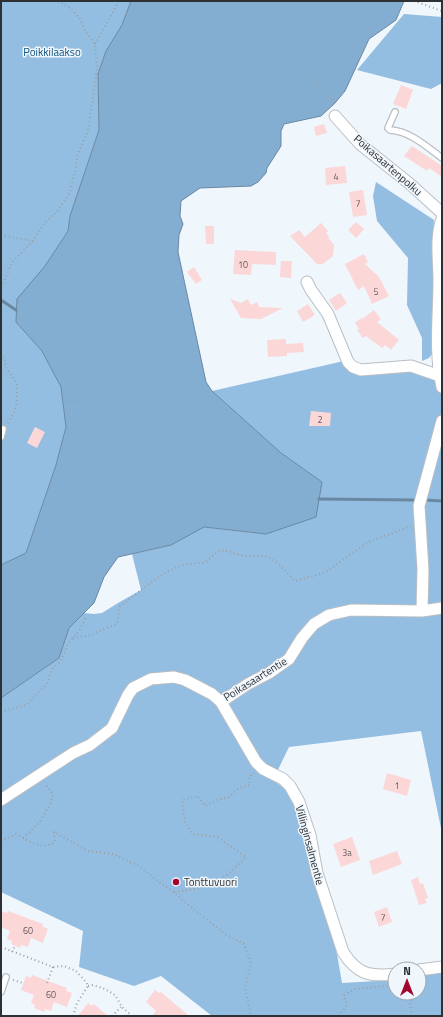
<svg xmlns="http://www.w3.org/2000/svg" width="443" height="1017" font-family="'Titillium Web',sans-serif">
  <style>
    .forest { fill: #93bde1 }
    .water { fill: #84aed1; stroke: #6a88a2 }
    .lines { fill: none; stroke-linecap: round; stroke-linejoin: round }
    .stream { stroke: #6a88a2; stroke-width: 3 }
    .building { fill: #fcd7d7 }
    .service-casing { stroke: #b9bfc4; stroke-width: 8 }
    .minor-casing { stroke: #b9bfc4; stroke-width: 13 }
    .path { stroke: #9ba0a4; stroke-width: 2; stroke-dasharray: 1 3; stroke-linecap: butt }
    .service { stroke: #fff; stroke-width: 5.5 }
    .minor { stroke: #fff; stroke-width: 11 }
    .poi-dot { fill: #a3052c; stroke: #eff6fc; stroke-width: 1.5 }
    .labels { text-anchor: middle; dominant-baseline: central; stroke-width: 3; stroke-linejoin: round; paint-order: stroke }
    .number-label { font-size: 9px; fill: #625a5c }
    .park-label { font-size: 11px; fill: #0c527f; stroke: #eff6fc }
    .street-label { font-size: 11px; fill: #2e3133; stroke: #eff6fc }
    .poi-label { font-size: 11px; fill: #2e3133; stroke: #eff6fc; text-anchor: start }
  </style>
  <rect width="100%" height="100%" fill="#eff6fc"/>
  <path class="forest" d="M 1,1 L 131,1 L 122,25 L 106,51 L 98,74 L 99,130 L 70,216 L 68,231 L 45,266 L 16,322 L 42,351 L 61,387 L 66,427 L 56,465 L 26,553 L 1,565 Z
    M 404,14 L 442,17 L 442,83 L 431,89 L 357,70 Z
    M 376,182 L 434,220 L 432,250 L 434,287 L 432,334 L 433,349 L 432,354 L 429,358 L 422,361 L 422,338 L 407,305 L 408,258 L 377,221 L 373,196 Z
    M 344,361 L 347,367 L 410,369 L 423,372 L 433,380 L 442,377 L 442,833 L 421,731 L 289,747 L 273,780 L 287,790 L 294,803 L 304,836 L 312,875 L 337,954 L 342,983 L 395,980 L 395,993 L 419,993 L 419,976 L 442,973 L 442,1016 L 212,1016 L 161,976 L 134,986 L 79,967 L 83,931 L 1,892 L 1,698 L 59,658 L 69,628 L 84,613 L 94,614 L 102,613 L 118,603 L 141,590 L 132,554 L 171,545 L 203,527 L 266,534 L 322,482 L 281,453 L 212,391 Z"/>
  <path class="water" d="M 131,1 L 404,1 L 396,20 L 369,39 L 345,91 L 335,103 L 321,116 L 284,124 L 281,131 L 281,146 L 267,168 L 266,173 L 258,182 L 251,186 L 200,188 L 181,201 L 180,216 L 183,224 L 179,235 L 178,252 L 206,382 L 212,391 L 281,453 L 322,482 L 316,517 L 266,534 L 204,527 L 171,545 L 118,557 L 104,577 L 94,603 L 69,628 L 59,658 L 1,698 L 1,565 L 26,553 L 56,465 L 66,427 L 61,387 L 42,351 L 16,322 L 17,299 L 45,266 L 68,231 L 70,216 L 99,130 L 98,74 L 106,51 L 122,25 Z"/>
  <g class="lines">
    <path class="stream" d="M 1,300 L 16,310
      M 319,499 L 415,500
      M 425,500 L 442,501"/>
  </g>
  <path class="building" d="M 401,85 L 413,90 L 406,109 L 393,104 Z
    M 324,124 L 327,133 L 316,136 L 314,127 Z
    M 412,146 L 442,166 L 442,177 L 429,168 L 427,171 L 404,156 Z
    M 345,166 L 347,183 L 326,185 L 325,168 Z
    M 363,190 L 367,215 L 353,217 L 349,192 Z
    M 356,222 L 364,229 L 356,238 L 348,230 Z
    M 321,223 L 328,231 L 326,233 L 330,237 L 328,238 L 334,245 L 333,256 L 323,264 L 317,264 L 290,236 L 299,230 L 305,237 Z
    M 205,226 L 214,226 L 214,244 L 206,244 Z
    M 235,250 L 276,252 L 276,265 L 252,264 L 251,275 L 233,274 Z
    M 364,254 L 368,262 L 365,264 L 379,277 L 389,296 L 372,304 L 364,286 L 358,290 L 345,264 Z
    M 281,261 L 292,261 L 291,278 L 280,277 Z
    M 194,267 L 202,280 L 196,284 L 187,272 Z
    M 340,293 L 347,303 L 336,311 L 329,300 Z
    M 230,299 L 241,303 L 248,299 L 251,305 L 257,302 L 259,307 L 283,308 L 261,319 L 241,318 Z
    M 308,304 L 315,315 L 303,322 L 297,311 Z
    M 374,310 L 381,319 L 377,322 L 399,340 L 391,350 L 385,345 L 382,348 L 366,336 L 363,338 L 357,330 L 359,329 L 355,323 L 361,318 L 362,319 Z
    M 286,339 L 286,344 L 303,343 L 304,352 L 287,353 L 287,356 L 268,357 L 267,340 Z
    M 311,411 L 331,413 L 330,426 L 309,426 Z
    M 35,427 L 45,432 L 37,448 L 27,443 Z
    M 387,773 L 411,780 L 407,796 L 383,789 Z
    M 352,837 L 360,860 L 341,867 L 333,844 Z
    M 397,851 L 402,864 L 373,875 L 369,861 Z
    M 418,877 L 420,884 L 423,883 L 428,898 L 425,899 L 427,903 L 419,905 L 411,880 Z
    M 387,907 L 392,922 L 379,927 L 374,912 Z
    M 1,911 L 7,913 L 8,911 L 43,924 L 42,926 L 48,929 L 43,943 L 31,938 L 28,947 L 21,945 L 20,948 L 11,944 L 12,941 L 7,939 L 10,931 L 1,927 Z
    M 32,975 L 67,988 L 66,991 L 72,993 L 67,1007 L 54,1002 L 51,1011 L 45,1009 L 44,1012 L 34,1008 L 35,1005 L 31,1003 L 34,995 L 21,990 L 26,976 L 31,978 Z
    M 155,990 L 159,993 L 161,992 L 189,1016 L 152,1016 L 156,1011 L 146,1002 Z
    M 88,1003 L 92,1006 L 94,1004 L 108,1016 L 78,1016 Z"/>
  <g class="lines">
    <defs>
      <path id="service" d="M 395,112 L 388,128 L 390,130 C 410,131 427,147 442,158
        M 1,437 L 3,429
        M 1,992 L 6,977"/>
      <path id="minor" d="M 335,116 L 360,144 L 410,184 L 442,213
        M 442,219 C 435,239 439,259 439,280 C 439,316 434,351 442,387
        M 307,282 L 311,290 L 328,314 L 348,362 L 353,367 L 361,370 L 411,366 L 440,376
        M 422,611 L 442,608
        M 221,702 L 248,684 L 269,673 L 289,659 L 302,638 L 314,624 L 329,615 L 351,610 L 422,611 L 423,569 L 419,506 L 442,421
        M 1,800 L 73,753 L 90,745 L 103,735 L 112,728 L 128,695 L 133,688 L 151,679 L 174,677 L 185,680 L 212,694 L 221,702 L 256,762 L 263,769 L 283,779 L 290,786 L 299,802 L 310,835 L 317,873 L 343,952 C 357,974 369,977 395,974
        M 419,970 L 442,967"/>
    </defs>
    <use href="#service" class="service-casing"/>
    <use href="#minor" class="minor-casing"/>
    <path class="path" d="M 414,1 L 442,11
      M 95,44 L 117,5 L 118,1
      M 311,74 L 336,105
      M 1,235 L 33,241
      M 1,287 L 13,261 L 33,241 L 45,222 L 57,212 L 70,192 L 74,175 L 76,169 L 77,156 L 88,131 L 97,68 L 95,44 L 85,31 L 80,19 L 71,8 L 57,1
      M 1,353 L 5,359 L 5,366 L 17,383 L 17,398 L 15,411 L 7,424
      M 63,401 L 83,401
      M 73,638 L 92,635 L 99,631 L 117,624 L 120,606 C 139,592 158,575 180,566 C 188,563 196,563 205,563 C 225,543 223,552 246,556 C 252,557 258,555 264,556 C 274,557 288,574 295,581 L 326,572 L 368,542 L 411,526
      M 1,712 L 26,705 L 47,684 L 52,669 L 61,661 L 68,644 L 81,628 L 86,617
      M 23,838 L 39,823 L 50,805 L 53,794 L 45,784
      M 1,841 L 16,834 C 29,841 41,851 55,842 L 54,832 L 88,851 L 113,854 L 139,866 L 159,882 L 174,892 L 186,903 L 225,934 L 244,944 L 251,963 L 245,988 L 251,1016
      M 174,892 C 209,888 222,882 246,857 L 217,837 L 193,834 L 185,822 L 182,800 L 198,796 L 205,806 L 216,800 L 229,797 L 239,788 L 250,785 L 249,777 L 254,773
      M 1,947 L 53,967 L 64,966 L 76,971 L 86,982 L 88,986 L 77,1003 L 73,1016
      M 12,952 L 15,946
      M 13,980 L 23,983
      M 47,983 L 53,967
      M 88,986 L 93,985 L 105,989 L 115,995 L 122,1007 L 132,1016
      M 112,1016 L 121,1007
      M 339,1016 L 347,1005 L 344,995 L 355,989 L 387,986
      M 412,1016 L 410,1002 L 414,993"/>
    <use href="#service" class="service"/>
    <use href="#minor" class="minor"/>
  </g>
  <circle class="poi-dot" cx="176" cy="882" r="4"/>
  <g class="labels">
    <g class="number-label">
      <text x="336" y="176">4</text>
      <text x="358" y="203">7</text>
      <text x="243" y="264">10</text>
      <text x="376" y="291">5</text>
      <text x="320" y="419">2</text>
      <text x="397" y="785">1</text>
      <text x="347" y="852">3a</text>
      <text x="383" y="917">7</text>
      <text x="28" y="930">60</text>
      <text x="51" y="994">60</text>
    </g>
    <g class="park-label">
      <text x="52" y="52">Poikkilaakso</text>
    </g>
    <g class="street-label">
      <text transform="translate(388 165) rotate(41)">Poikasaartenpolku</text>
      <text transform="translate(255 679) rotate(-32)">Poikasaartentie</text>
      <text transform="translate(310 845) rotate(75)">Villinginsalmentie</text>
    </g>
    <g class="poi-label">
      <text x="184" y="882">Tonttuvuori</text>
    </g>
  </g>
  <rect width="443" height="1017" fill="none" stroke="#2e3133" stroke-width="4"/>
  <g transform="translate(407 981)"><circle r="19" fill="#eff6fc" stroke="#a2a7ac"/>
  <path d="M0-3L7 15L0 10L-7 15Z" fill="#a3052c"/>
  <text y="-6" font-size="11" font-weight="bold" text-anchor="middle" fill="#2e3133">N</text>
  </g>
</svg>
